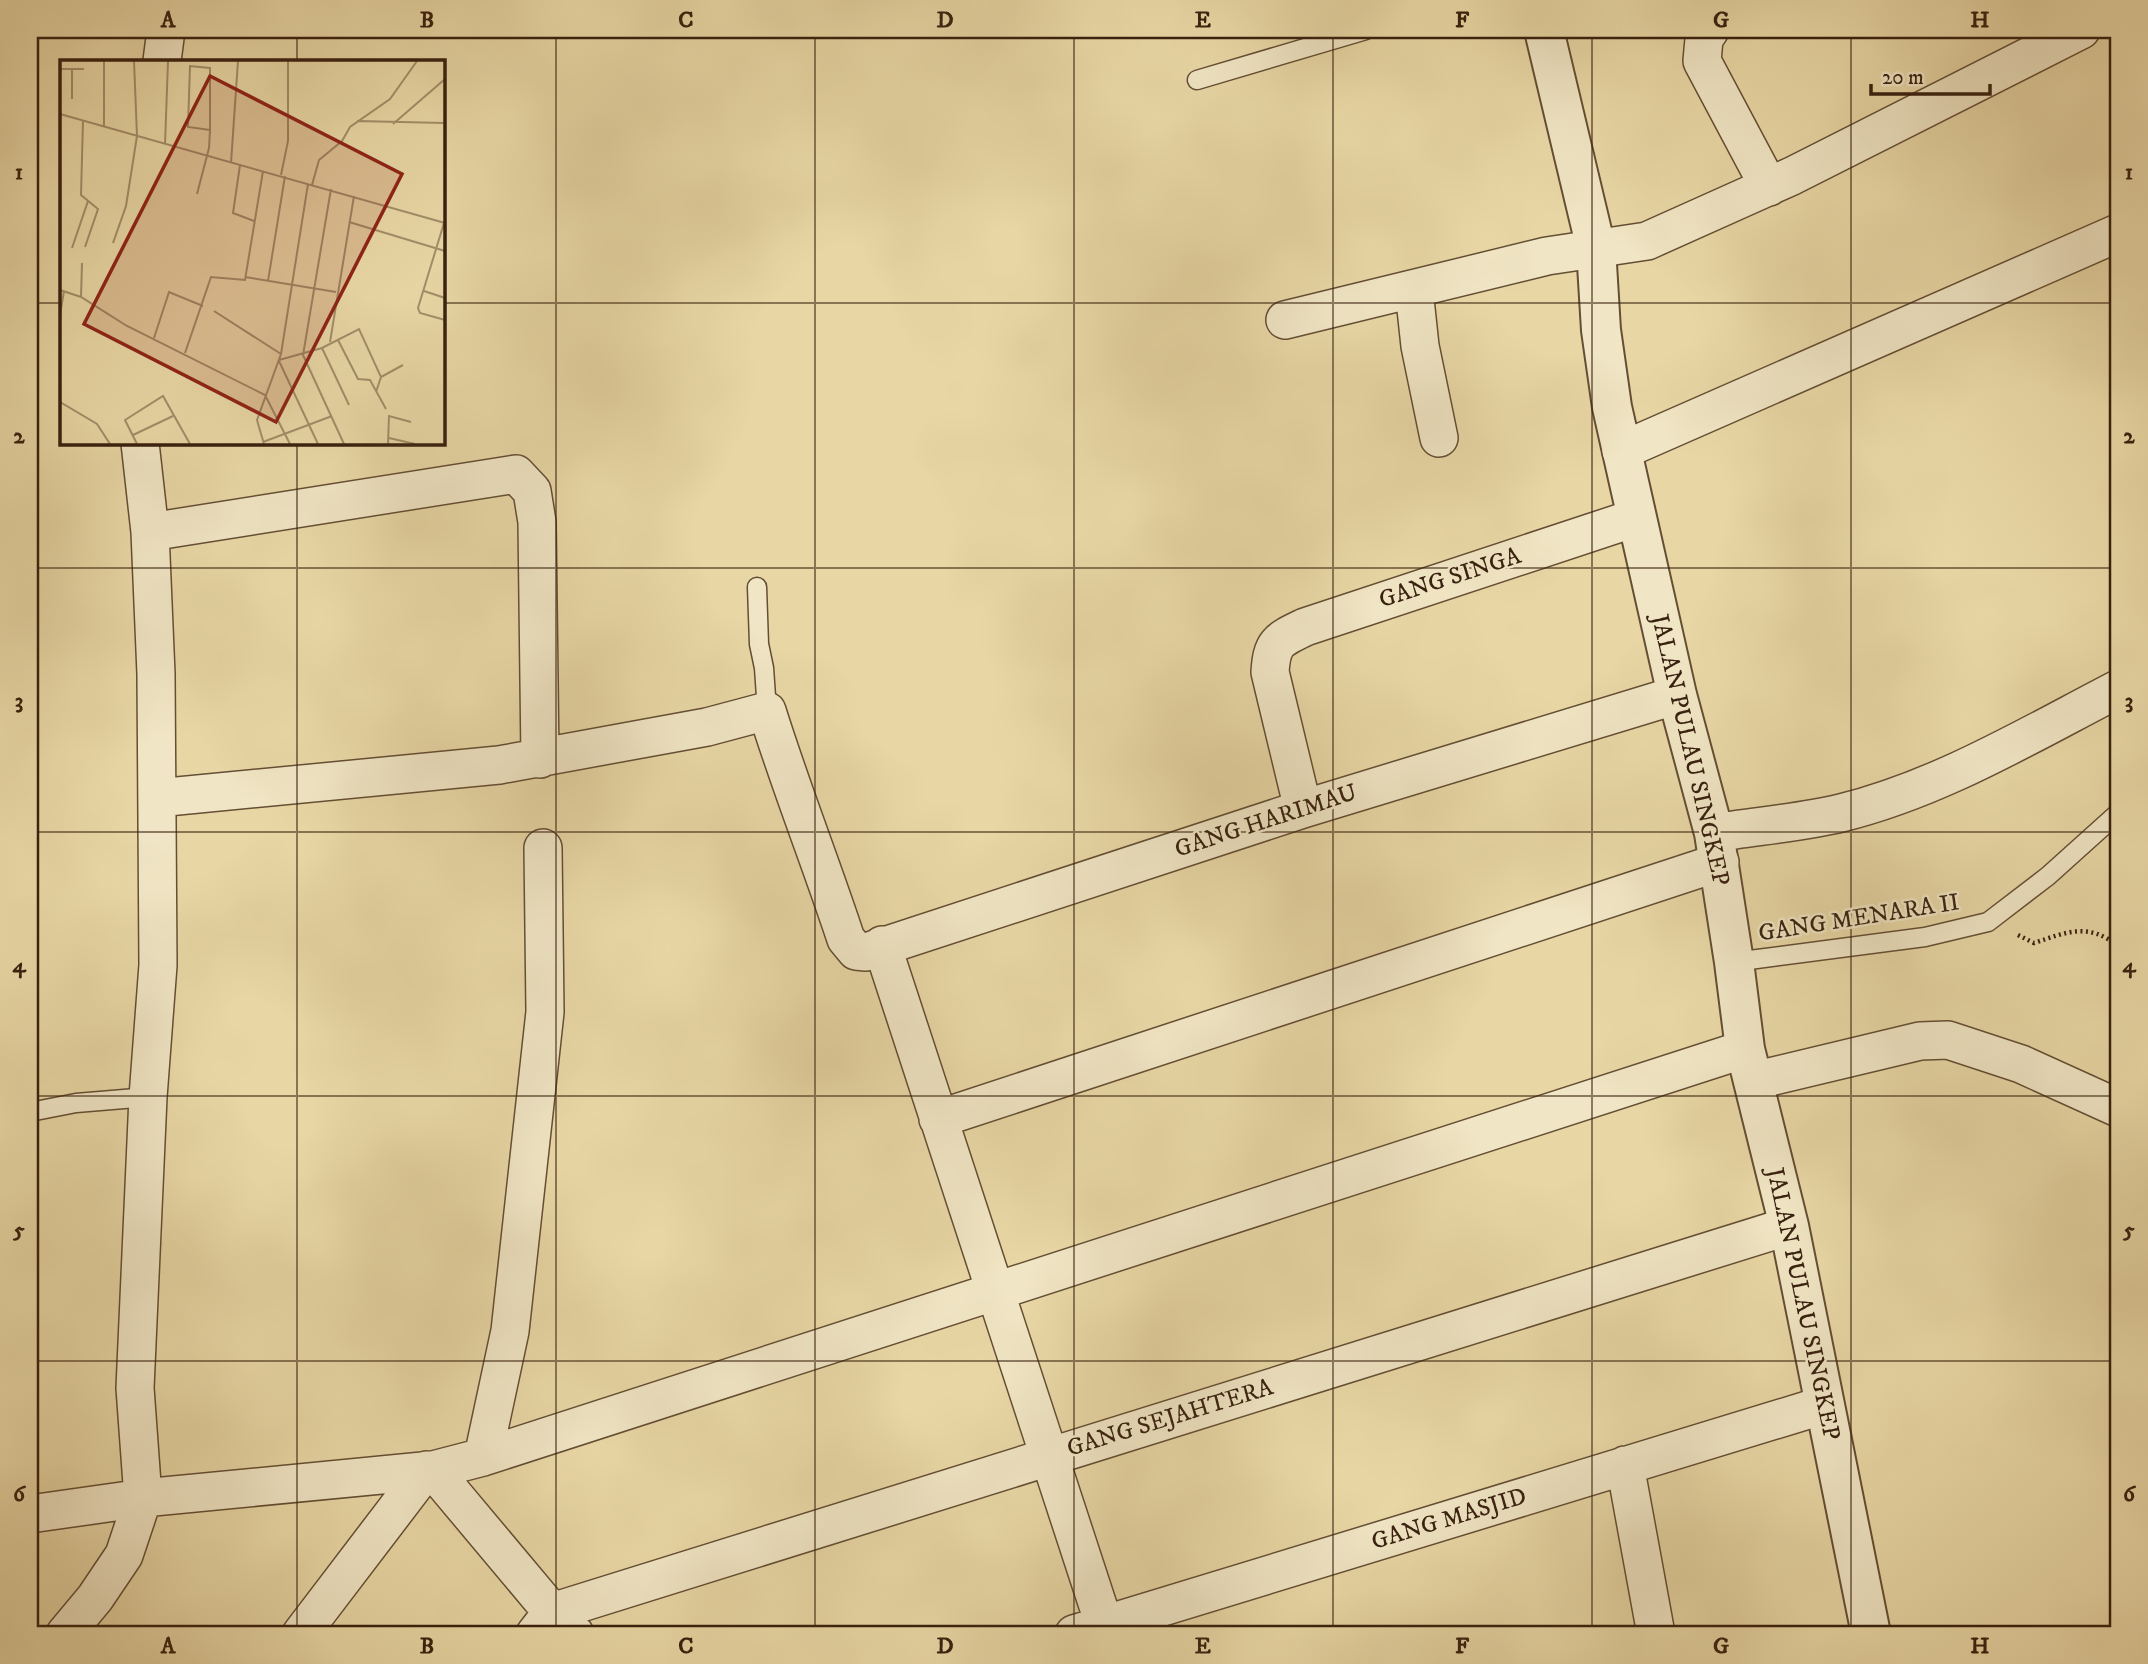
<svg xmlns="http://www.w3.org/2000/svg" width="2148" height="1664" font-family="'IM FELL DW Pica',serif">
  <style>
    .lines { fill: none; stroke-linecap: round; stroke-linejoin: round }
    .service-casing { stroke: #644e34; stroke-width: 21 }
    .minor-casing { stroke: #644e34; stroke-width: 40 }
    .tertiary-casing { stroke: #644e34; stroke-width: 42 }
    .path { stroke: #38210f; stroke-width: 4.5; stroke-dasharray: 2 3.5; stroke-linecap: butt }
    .service { stroke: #f0e5c4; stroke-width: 18 }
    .minor { stroke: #f0e5c4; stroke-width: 37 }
    .tertiary { stroke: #f0e5c4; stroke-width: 38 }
    .grid { fill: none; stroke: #38210f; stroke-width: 2; stroke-opacity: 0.55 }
    .labels { text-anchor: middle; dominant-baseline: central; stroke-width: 5; stroke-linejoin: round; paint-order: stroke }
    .street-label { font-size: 24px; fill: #38210f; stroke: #f0e5c4 }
    .inset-road { fill: none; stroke: #a28e69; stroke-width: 2 }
    .view { fill: #8f2418; fill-opacity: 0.15; stroke: #8f2418; stroke-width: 3.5 }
    .inset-edge { fill: none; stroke: #38210f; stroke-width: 3.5 }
    .neatline { fill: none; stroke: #38210f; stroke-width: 2.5 }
    .grid-label { font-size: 23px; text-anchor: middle; font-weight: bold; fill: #38210f }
  </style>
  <rect width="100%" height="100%" fill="#e8d7a5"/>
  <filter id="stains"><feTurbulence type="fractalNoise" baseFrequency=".00286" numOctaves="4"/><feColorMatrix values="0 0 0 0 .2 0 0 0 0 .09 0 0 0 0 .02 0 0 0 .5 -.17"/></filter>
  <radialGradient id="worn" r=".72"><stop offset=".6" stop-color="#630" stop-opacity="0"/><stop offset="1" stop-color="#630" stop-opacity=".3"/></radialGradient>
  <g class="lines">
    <defs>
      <path id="service" d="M 1197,80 L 1366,30
        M 757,587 L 759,644 L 764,668 L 767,711
        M 1734,962 L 1925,937 L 1988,922 L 2048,876 L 2118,813
        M 30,1112 L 76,1103 L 148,1097"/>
      <path id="minor" d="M 1710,30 L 1704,39 L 1702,61 L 1769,187
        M 162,61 L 166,30
        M 1414,290 L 1420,346 L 1439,438
        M 1285,320 L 1547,256 L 1647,241 L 1792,176 L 2081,30
        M 1621,451 L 2118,233
        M 150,532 L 516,474 L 532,491 L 537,522 L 540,759
        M 157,798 L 499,765 L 707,727 L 767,711 C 791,788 821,863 846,939 L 856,951 L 866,952 L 1303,809 L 1677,695
        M 1303,809 L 1270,672 C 1272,642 1278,640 1305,627 L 1635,518
        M 1714,833 C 1756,826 1800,823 1841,813 C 1939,789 2029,735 2118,689
        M 882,945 L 1104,1624
        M 1753,1081 L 1920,1041 L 1948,1040 L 2021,1064 L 2118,1108
        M 938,1119 L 1720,862
        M 483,1457 L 510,1331 L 545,1012 L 543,848
        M 1625,1465 L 1656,1634
        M 433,1470 L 552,1612 L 575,1634
        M 30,1514 L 143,1498 L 433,1470 L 483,1457 L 1745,1049
        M 65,1634 L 95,1598 L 124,1555 L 143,1498 L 135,1388 L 148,1097 L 158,965 L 156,674 L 150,532 L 140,443
        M 301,1634 L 426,1470
        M 535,1634 L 552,1612 L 1789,1226
        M 1074,1634 L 1824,1405"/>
      <path id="tertiary" d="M 1544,30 L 1596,248 L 1601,330 L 1612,407 L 1677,695 L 1714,833 L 1734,962 L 1745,1049 L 1789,1226 L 1871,1634"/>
    </defs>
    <use href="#service" class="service-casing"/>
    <use href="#minor" class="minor-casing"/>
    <use href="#tertiary" class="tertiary-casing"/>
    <path class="path" d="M 2018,935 L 2034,943 C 2067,932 2088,922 2118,946"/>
    <use href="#service" class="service"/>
    <use href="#minor" class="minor"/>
    <use href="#tertiary" class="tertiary"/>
  </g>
  <path class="grid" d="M 297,30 L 297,61M 556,30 L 556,1634M 815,30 L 815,1634M 1074,30 L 1074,1634M 1333,30 L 1333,1634M 1592,30 L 1592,1634M 1851,30 L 1851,1634M 30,303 L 61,303M 443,303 L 2118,303M 297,443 L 297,1634M 30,568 L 2118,568M 30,832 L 2118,832M 30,1096 L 2118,1096M 30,1361 L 2118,1361"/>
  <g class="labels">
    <g class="street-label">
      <text transform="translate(1450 578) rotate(-18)">GANG SINGA</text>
      <text transform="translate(1690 750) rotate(77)">JALAN PULAU SINGKEP</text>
      <text transform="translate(1266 821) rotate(-18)">GANG HARIMAU</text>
      <text transform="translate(1859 918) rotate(-9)">GANG MENARA II</text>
      <text transform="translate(1803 1304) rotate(78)">JALAN PULAU SINGKEP</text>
      <text transform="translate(1170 1418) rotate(-17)">GANG SEJAHTERA</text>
      <text transform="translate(1449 1519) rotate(-17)">GANG MASJID</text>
    </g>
  </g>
  <g transform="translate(60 60)">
    <rect width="385" height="385" fill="#e8d7a5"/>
    <path class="inset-road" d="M 0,9 L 24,9M 12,9 L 12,39M 0,54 L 385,163M 23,60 L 21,135 L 38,149 L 25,187M 297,61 L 385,63M 333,64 L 385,19M 44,66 L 44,1M 105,84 L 108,1M 171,103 L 178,1M 180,105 L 173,153 L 194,161M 221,115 L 228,81 L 228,1M 252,125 L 259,100 L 282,81 L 290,67 L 330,39 L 357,1M 271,129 L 243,295 L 284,384M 137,134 L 149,88 L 150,70 L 150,8 L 130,6 L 128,67 L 150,70M 289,162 L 385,191M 384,163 L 358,248 L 360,253 L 385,260M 53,183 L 66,146 L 77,76 L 74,1M 12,188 L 28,141M 185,217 L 276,232M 208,221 L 225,116M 0,230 L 21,237 L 67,266 L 205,335 L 230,384M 364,231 L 385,238M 21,237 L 22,203M 154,251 L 221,294M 0,255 L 4,231M 94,278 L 109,232 L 143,246M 278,280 L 298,319 L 310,320 L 326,349M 270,282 L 294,136M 262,288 L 289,345M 125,293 L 151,217 L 185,220 L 203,111M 219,300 L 262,288 L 299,269 L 321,317 L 316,332M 219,301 L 258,384M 321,317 L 343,305M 0,342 L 37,364 L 50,384M 73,375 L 113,356M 329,378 L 355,384M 203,382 L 272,356M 77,384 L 65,360 L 103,336 L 130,384M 204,384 L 197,360 L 221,294 L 248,124M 328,384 L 329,356 L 351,362"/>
    <path class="view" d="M 150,16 L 342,114 L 216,362 L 24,264 Z"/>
    <rect width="385" height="385" class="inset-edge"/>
  </g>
  <rect width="2148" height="1664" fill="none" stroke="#e8d7a5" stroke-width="77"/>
  <path d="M1871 84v10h119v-10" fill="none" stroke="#38210f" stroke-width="3.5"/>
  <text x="1882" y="84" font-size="21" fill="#38210f" stroke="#f0e5c4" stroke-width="5" paint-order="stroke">20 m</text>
  <rect x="38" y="38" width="2072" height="1588" class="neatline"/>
  <g class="grid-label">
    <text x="168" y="27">A</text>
    <text x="427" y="27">B</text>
    <text x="686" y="27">C</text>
    <text x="945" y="27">D</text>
    <text x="1203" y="27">E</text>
    <text x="1462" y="27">F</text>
    <text x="1721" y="27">G</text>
    <text x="1980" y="27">H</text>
    <text x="19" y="179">1</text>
    <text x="2129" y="179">1</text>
    <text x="19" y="443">2</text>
    <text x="2129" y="443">2</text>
    <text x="19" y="708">3</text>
    <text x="2129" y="708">3</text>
    <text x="19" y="972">4</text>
    <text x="2129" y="972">4</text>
    <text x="19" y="1237">5</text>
    <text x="2129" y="1237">5</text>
    <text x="19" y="1501">6</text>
    <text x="2129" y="1501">6</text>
    <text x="168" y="1653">A</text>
    <text x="427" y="1653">B</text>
    <text x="686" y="1653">C</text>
    <text x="945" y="1653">D</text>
    <text x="1203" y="1653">E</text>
    <text x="1462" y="1653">F</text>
    <text x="1721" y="1653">G</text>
    <text x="1980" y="1653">H</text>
  </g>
  <rect width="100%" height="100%" filter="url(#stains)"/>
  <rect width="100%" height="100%" fill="url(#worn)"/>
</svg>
